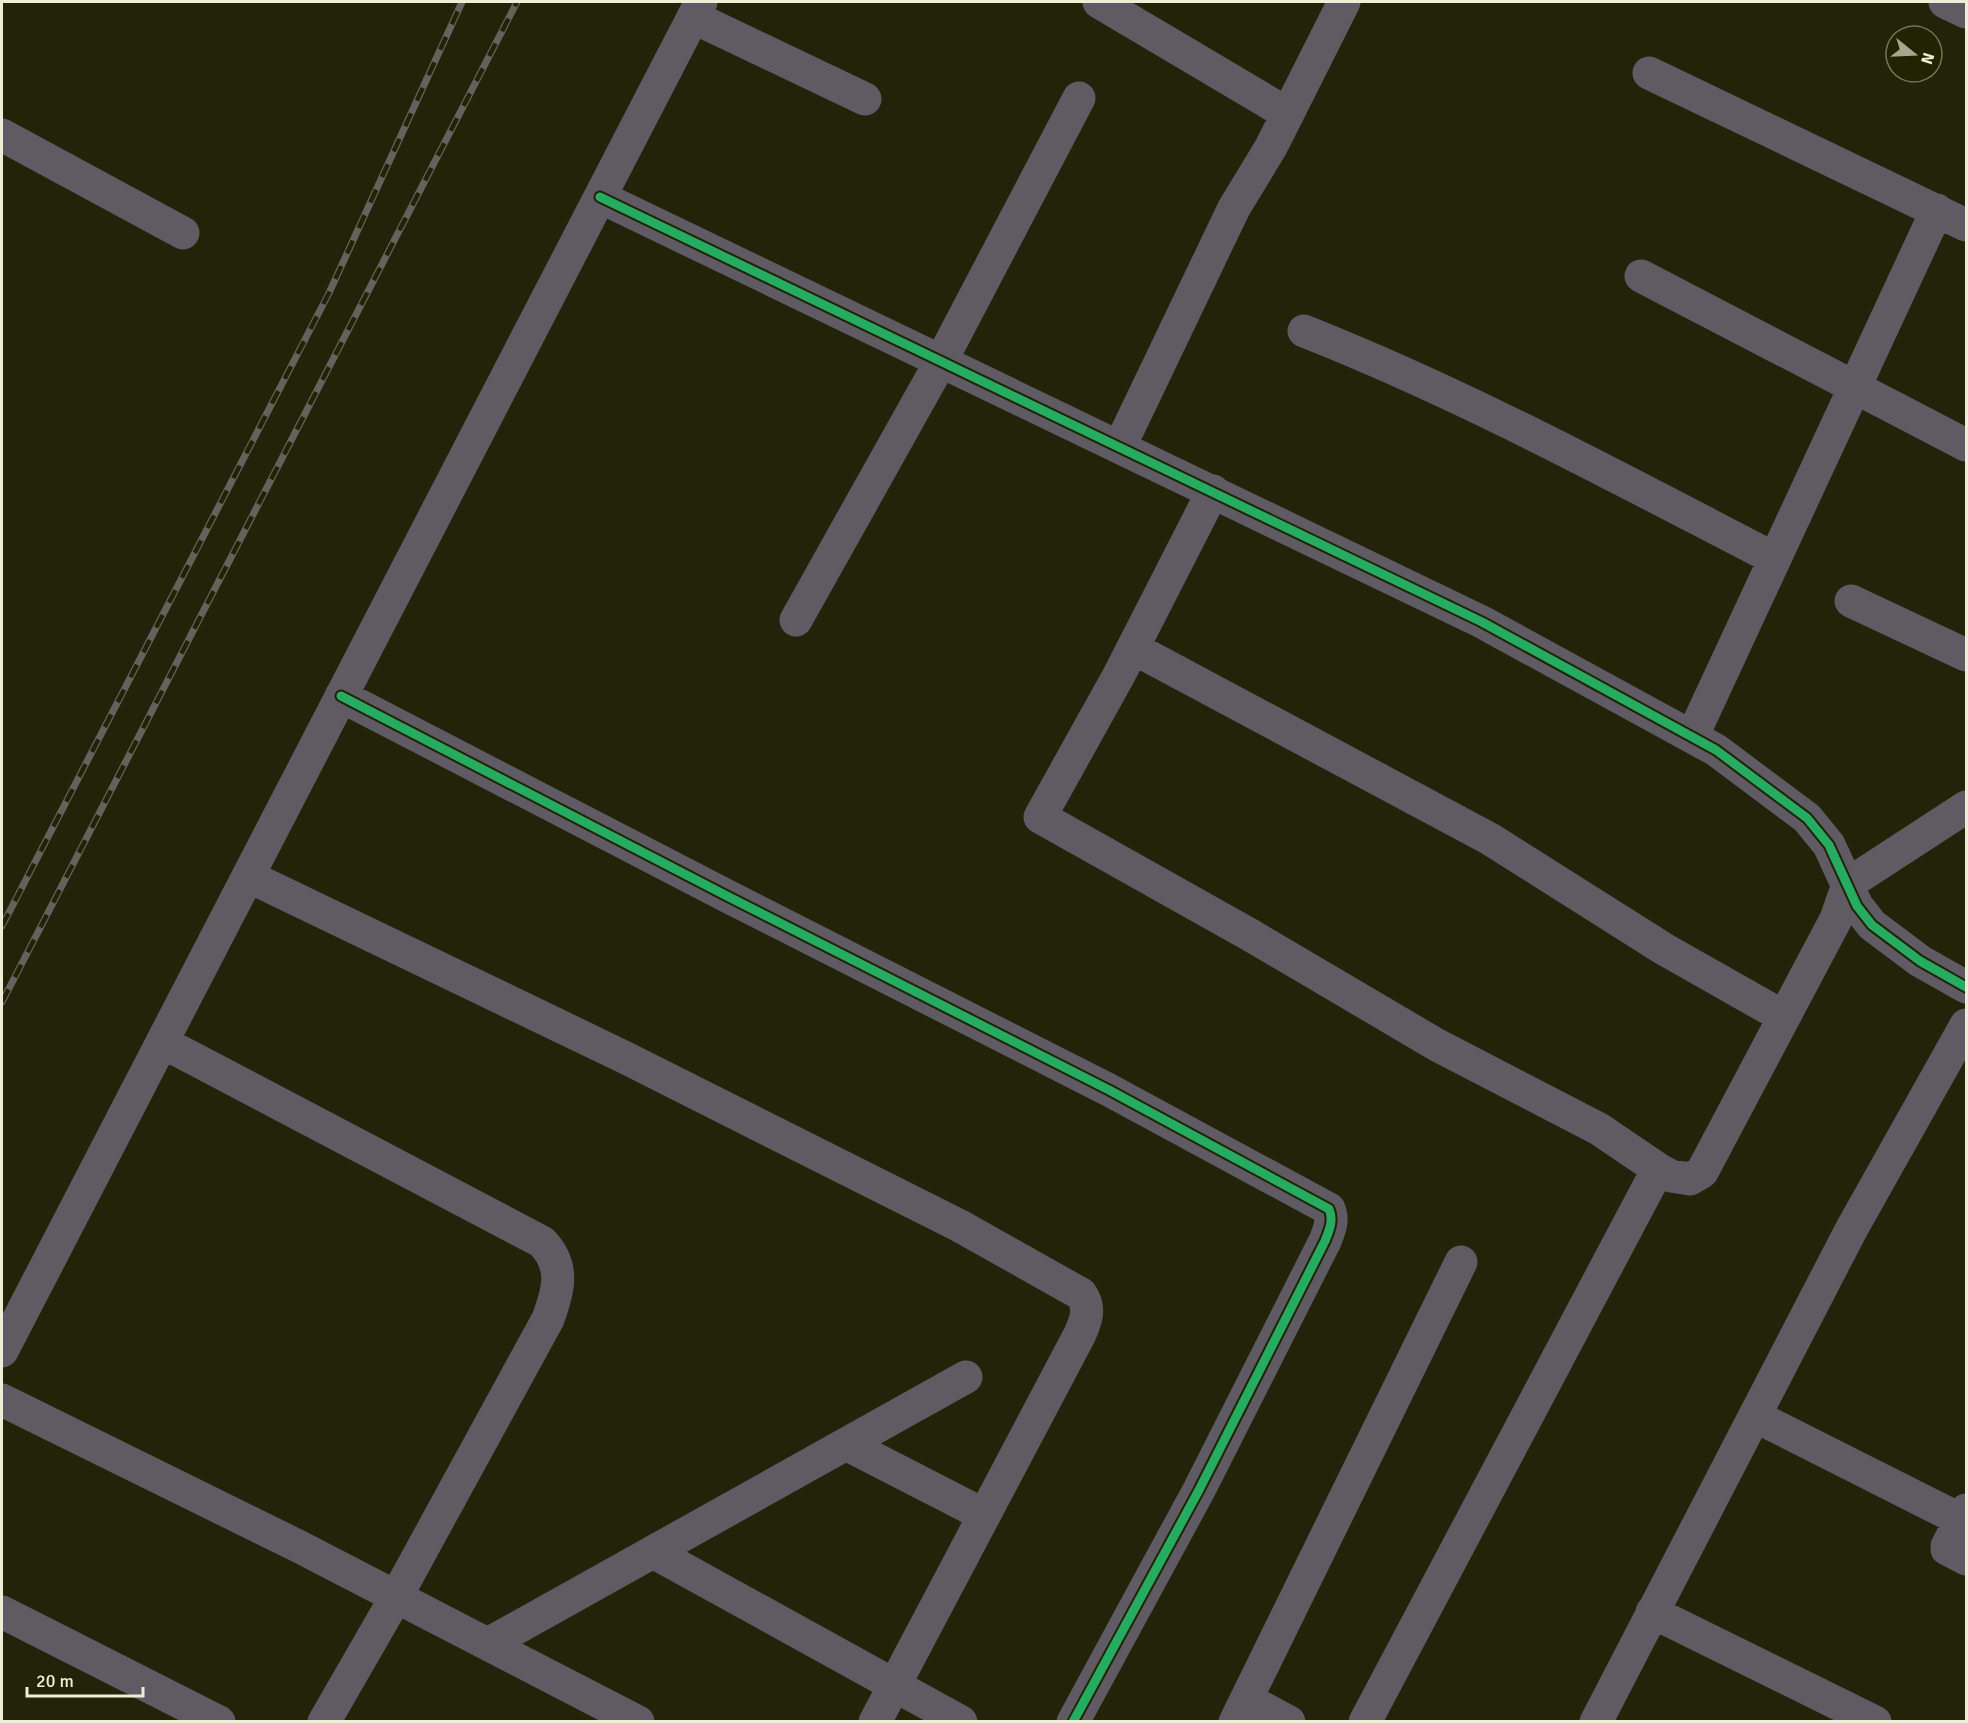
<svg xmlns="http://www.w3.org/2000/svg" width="1968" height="1723" font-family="Signika,sans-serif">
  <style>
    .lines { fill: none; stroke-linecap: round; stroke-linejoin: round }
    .minor { stroke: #5e5b65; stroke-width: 33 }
    .rail-casing { stroke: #63625c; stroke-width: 7 }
    .rail { stroke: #212302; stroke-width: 4.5; stroke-dasharray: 14; stroke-linecap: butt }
    .cycleway-casing { stroke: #212302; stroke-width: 13 }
    .cycleway { stroke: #26ab63; stroke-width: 9 }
  </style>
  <rect width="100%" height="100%" fill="#22240a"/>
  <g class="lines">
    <path class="minor" d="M 1099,2 L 1288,114
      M 1945,2 L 1966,12
      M 693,17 L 865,99
      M 1649,73 L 1966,225
      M 2,135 L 183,233
      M 600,197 L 1482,622 L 1716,750 L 1807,818 L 1829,845 L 1857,906 L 1872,925 L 1920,961 L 1966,987
      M 1641,276 L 1966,445
      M 1304,331 C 1466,395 1620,479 1775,559
      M 1120,446 L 1234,208 L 1271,147 L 1344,2
      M 1213,491 L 1119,675 L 1040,817 L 1252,936 L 1437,1045 L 1599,1129 L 1658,1169 L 1671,1176 L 1690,1179 L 1702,1172 L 1836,919 L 1848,884 L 1966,807
      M 1851,601 L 1966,655
      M 796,620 L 941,361 L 1079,98
      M 1133,648 L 1490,839 L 1664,949 L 1784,1017
      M 341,696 L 727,896 L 1109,1090 L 1329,1209 C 1334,1220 1329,1231 1325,1241 L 1199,1490 L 1073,1722
      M 1692,737 L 1937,210
      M 248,876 L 626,1058 L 960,1226 L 1081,1294 C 1091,1308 1086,1320 1080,1334 L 875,1722
      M 162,1042 L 542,1242 C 565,1266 559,1289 548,1319 L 396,1597 L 324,1722
      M 2,1351 L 701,2
      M 2,1400 L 298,1546 L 638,1722
      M 1755,1416 L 1961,1520
      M 846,1444 L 984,1515
      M 1966,1510 L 1947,1546 L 1947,1549 L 1966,1559
      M 653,1552 L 961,1722
      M 2,1612 L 219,1722
      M 1652,1612 L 1875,1722
      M 488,1644 L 966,1377
      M 1248,1700 L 1289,1722
      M 1235,1722 L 1461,1262
      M 1365,1722 L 1658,1169
      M 1596,1722 L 1851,1230 L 1966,1025"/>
    <defs>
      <path id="rail" d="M 2,926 L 329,293 L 462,2
        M 2,1002 L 517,2"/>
    </defs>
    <use href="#rail" class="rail-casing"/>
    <use href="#rail" class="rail"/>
    <defs>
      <path id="cycleway" d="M 600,197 L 1482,622 L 1716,750 L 1807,818 L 1829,845 L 1857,906 L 1872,925 L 1920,961 L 1966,987
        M 341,696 L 727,896 L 1109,1090 L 1329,1209 C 1334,1220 1329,1231 1325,1241 L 1199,1490 L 1073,1722"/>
    </defs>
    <use href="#cycleway" class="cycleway-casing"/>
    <use href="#cycleway" class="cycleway"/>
  </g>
  <rect width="1968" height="1723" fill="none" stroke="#ecefd6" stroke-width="6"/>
  <g transform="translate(1914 54) rotate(108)"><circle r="28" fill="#212302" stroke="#727557" stroke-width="1.5"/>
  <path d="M0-4.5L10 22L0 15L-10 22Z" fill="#a5a88f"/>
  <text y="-9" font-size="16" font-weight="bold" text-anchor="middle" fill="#ecefd6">N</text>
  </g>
  <path d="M27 1687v9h116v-9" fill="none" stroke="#ecefd6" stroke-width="3"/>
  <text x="36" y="1687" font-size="18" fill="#ecefd6" stroke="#212302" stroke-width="4.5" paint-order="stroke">20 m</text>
</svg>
